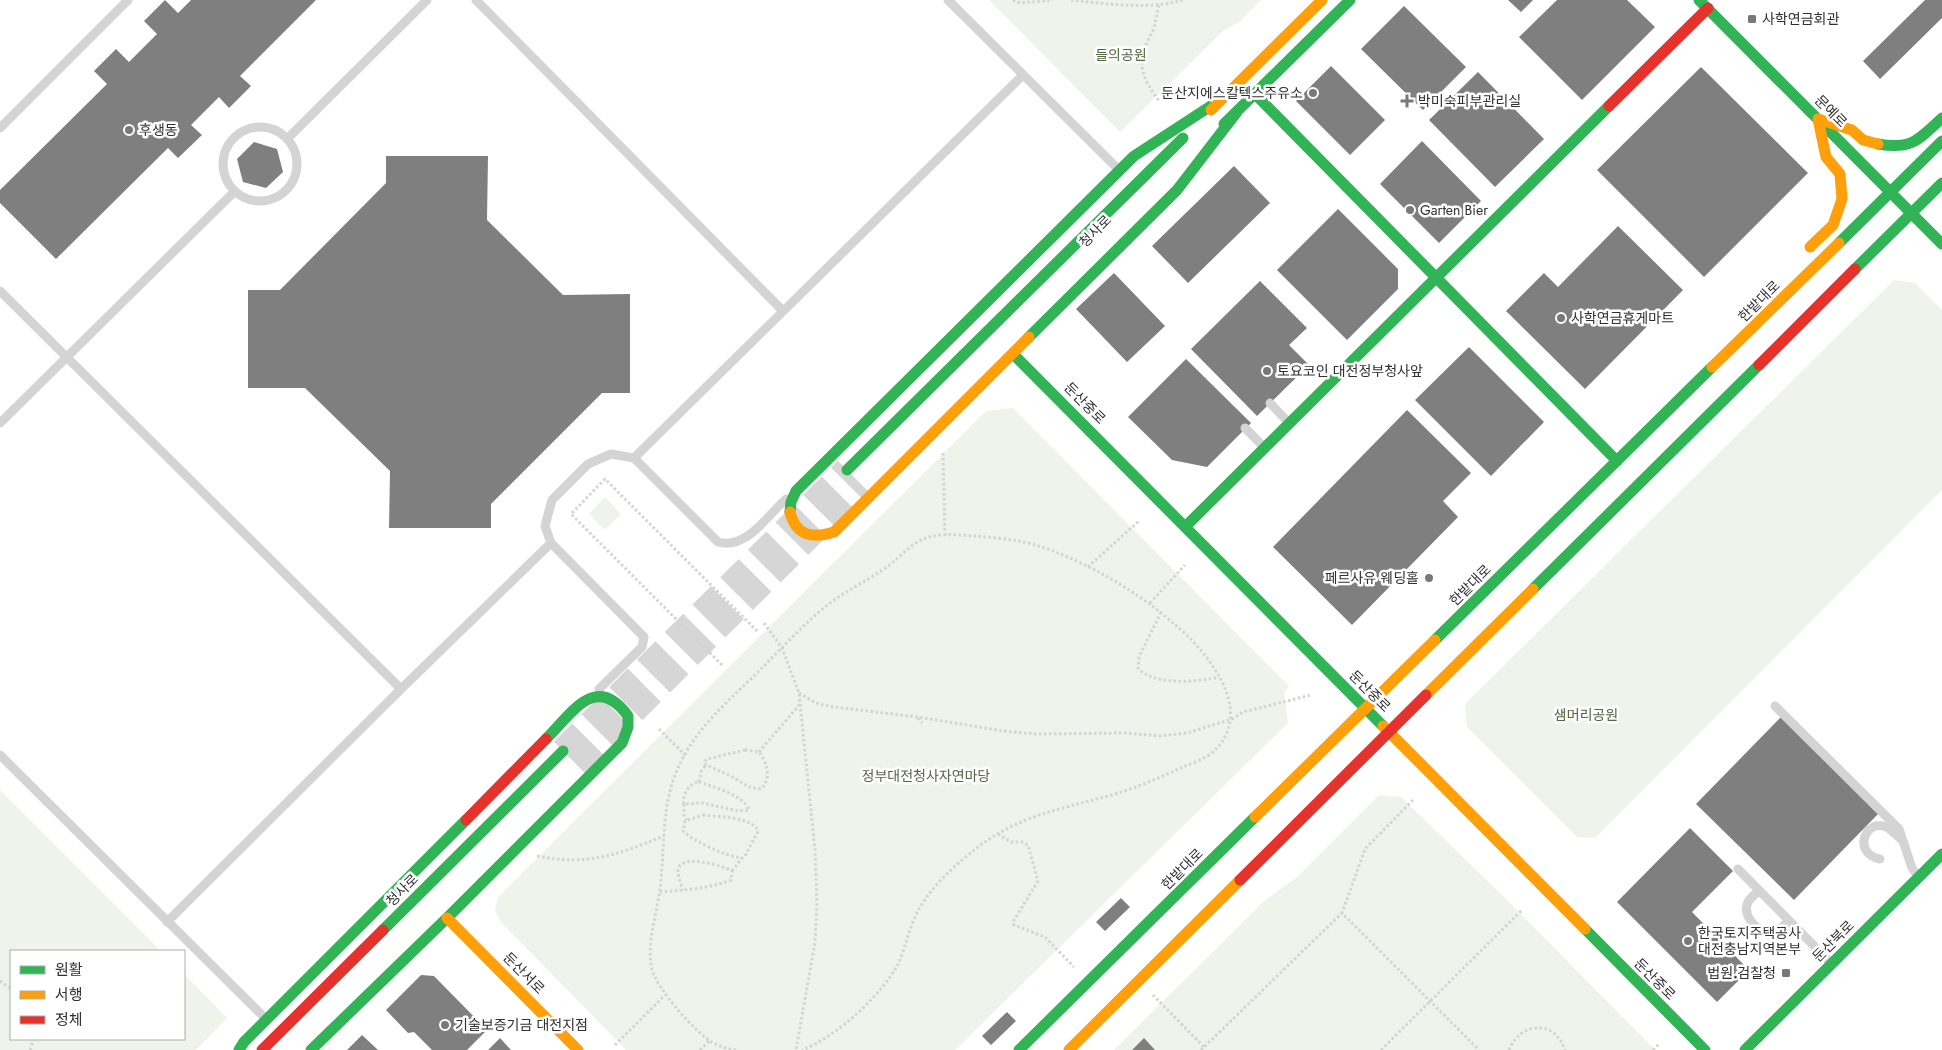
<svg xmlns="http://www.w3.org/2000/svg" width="1942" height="1050" font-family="Jost,'Noto Sans KR',sans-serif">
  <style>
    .green { fill: #f0f3ec }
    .building { fill: #7f7f7f }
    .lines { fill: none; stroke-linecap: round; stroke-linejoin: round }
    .secondary-tunnel { stroke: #d6d6d6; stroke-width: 26; stroke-dasharray: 26 13; stroke-linecap: butt }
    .path { stroke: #d4d4d4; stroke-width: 3; stroke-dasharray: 2.5 2.5; stroke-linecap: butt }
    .lane { stroke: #d4d4d4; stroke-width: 9 }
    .fast { stroke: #30b455; stroke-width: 11 }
    .slow { stroke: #ff9f0a; stroke-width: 11 }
    .jam { stroke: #e5322d; stroke-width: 11 }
    .poi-dot { fill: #787878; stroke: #fff; stroke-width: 2 }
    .labels { text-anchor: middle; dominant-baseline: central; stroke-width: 5; stroke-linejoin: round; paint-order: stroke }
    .poi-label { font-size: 14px; fill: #303030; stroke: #fff; text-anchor: start }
    .park-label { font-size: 14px; fill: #546841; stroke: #fff }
    .street-label { font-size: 14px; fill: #303030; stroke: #fff }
  </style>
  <rect width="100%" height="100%" fill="#fff"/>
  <path class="green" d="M 989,0 L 1261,0 L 1239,22 L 1223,31 L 1120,132 Z
    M 1894,280 L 1915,283 L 1942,310 L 1942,490 L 1595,838 L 1577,837 L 1467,727 L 1465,704 Z
    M 1013,408 L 1289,686 L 1284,693 L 1288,723 L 955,1050 L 626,1050 L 501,922 L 495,910 L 498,897 L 986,411 Z
    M 605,497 L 621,514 L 605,530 L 589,514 Z
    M 0,790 L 161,951 L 11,951 L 11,1039 L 184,1039 L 184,974 L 227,1018 L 196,1050 L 0,1050 Z
    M 1379,795 L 1401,797 L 1507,900 L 1655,1050 L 1114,1050 L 1263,902 L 1297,877 Z"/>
  <path class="building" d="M 165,0 L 178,13 L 191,0 L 316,0 L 240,76 L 251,86 L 229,108 L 219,97 L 191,125 L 202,135 L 178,158 L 168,148 L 56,259 L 0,203 L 0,190 L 107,84 L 94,71 L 116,49 L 129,62 L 157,34 L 144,21 Z
    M 1508,0 L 1533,0 L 1521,12 Z
    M 1557,0 L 1627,0 L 1655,27 L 1582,100 L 1519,37 Z
    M 1925,0 L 1942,0 L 1942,18 L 1880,79 L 1863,61 Z
    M 1404,6 L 1466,67 L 1423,110 L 1361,49 Z
    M 1331,66 L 1385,120 L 1350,155 L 1296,101 Z
    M 1701,67 L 1808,173 L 1704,277 L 1597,170 Z
    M 1478,72 L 1544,139 L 1495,187 L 1429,120 Z
    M 1422,141 L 1481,201 L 1439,243 L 1380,184 Z
    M 254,142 L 277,149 L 283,172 L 266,188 L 243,182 L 237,159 Z
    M 386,156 L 488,156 L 487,220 L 563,295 L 630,294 L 630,393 L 602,393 L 491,504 L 491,528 L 389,528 L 390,471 L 305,388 L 248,388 L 248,290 L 280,290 L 386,183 Z
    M 1234,166 L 1270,203 L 1188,283 L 1152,246 Z
    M 1338,209 L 1398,269 L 1398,289 L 1347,340 L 1277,270 Z
    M 1618,226 L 1683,290 L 1585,389 L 1506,311 L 1544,273 L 1558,287 Z
    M 1114,273 L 1165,326 L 1127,362 L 1076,309 Z
    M 1260,281 L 1307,328 L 1289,345 L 1309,365 L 1257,416 L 1191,349 Z
    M 1469,347 L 1544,422 L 1491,476 L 1415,400 Z
    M 1186,359 L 1251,423 L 1207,467 L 1172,460 L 1128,417 Z
    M 1407,410 L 1471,473 L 1443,501 L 1458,517 L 1352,625 L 1273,547 Z
    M 1781,717 L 1879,813 L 1794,900 L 1696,804 Z
    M 1690,828 L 1733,871 L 1692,912 L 1749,970 L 1717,1002 L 1617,902 Z
    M 1121,898 L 1130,907 L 1105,931 L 1096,922 Z
    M 421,975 L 434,976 L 487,1030 L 467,1050 L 432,1050 L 414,1032 L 408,1033 L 386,1010 Z
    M 1007,1012 L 1016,1021 L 991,1045 L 982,1036 Z
    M 362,1035 L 378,1050 L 347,1050 Z
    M 500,1038 L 511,1050 L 488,1050 Z
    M 1144,1038 L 1155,1050 L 1132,1050 Z"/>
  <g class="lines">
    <path class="secondary-tunnel" d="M 563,751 L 847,470
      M 578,766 L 861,484"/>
    <path class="path" d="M 1013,0 L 1020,3 L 1053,0
      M 1071,0 C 1107,4 1148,10 1183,0
      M 1159,5 C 1157,13 1156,20 1154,28 C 1151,35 1147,42 1144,49 C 1137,70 1148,86 1160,102
      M 943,453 L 945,535
      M 1088,567 L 1140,520
      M 1150,603 L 1185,565
      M 1161,612 L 1139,657 L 1138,668 C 1152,686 1199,682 1219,677
      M 764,623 L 782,648 L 799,693 L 815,850 L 817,904 L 815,942 L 796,1050
      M 722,665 L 571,514 L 605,479 L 757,631
      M 799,693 L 816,703 L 833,707 L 918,717 L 1003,731 L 1036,734 L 1125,733 L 1160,736 L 1187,733 L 1232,719 L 1243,712 L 1311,695
      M 918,718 L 922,723
      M 659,729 L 685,755
      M 745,750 L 759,752 C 767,762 772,779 761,789 L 749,787 L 731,776 L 706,765 L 704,762 L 707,759 Z
      M 759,752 L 800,704
      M 699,782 C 712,786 745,796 749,810 L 738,811 L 703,803 L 684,804 C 682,795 689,783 699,782 Z
      M 699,782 L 701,772 L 706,765
      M 1413,800 L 1365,849 L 1342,913 L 1479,1050
      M 684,804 L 684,815 L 687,820
      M 703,815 C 720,817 742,816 756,827 L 758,831 L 745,856 L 742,858 C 725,856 695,842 683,831 L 685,821 Z
      M 998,834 L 1011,842 L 1022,842 L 1028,845 L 1038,881 L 1013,922 L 1014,925 L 1045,937 L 1074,967
      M 537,856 C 589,866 616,855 664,836
      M 732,871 L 742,858
      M 660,892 C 683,890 709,889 731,880 L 732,871 C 723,866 679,852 678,871 C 678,876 681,885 683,890
      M 0,981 L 11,989
      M 1153,995 L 1204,1047
      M 615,1045 L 665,995
      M 30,1050 L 34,1039
      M 700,1050 L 709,1041
      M 736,1050 C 728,1049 721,1047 713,1043 C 697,1034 655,987 652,969 C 646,943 657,915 660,888 C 665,849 661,805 678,768 C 695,728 731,699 761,669 C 782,648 803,625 826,606 C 845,591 867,581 887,567 C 898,559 907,548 919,541 C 936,532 957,535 975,536 C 994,538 1014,539 1032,544 C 1080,558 1136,590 1173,623 C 1193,639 1213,662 1224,686 C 1233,707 1234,728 1218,747 C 1210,757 1195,762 1183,767 C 1161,777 1139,787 1115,794 C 1094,800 1073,805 1052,811 C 1024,819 996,832 973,851 C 953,867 930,888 918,911 C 909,927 906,947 898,964 C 881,996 836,1037 802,1050
      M 1201,1050 L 1342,913
      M 1381,1050 L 1523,909
      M 1509,1050 C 1520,1022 1555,1019 1565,1050
      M 1653,1050 L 1659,1044"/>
    <path class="lane" d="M 476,0 L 783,311
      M 948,0 L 1118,169
      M223 164a37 37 0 1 1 74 0a37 37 0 1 1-74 0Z
      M 0,128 L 128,0
      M 287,139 L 427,0
      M 0,291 L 401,689
      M 1270,403 L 1287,421
      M 0,423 L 235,191
      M 1245,428 L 1263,446
      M 634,458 L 718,542 C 746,550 767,516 786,499
      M 551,543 L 644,637 L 642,647 L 599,689
      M 1775,706 L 1899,829 L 1912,868 L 1917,875
      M 0,755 L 265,1018
      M 1880,859 C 1851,853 1866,818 1886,827 C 1892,830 1897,836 1902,840
      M 1738,869 L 1830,962
      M 1759,890 C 1756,894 1750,898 1748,902 C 1742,914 1754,927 1764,932 C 1768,933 1772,932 1776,932 L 1789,921
      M 167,922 L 401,689 L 551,543 L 545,526 L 552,500 L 588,464 L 611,454 L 634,458 L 1023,75"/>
    <path class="fast" d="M 1699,0 L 1942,244
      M 1255,94 L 1617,461
      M 1224,124 L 1350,0
      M 1878,144 C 1912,150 1918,140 1942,118
      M 1839,243 L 1942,141
      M 1855,269 L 1942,183
      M 1029,337 L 1177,190 L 1237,112
      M 1013,354 L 1383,726
      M 847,470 L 1183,138
      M 790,512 L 791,502 L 796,491 L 1134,156 L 1223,98
      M 1186,526 L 1609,106
      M 1533,589 L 1759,365
      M 1435,640 L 1712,367
      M 1585,929 L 1705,1050
      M 383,930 L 563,751
      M 239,1050 L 244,1042 L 466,820
      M 311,1050 L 447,918 L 622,743 L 628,727 L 628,716 C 596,672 572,713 546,739
      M 1019,1050 L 1255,817
      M 1745,1050 L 1942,854"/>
    <path class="slow" d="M 1211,110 L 1322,0
      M 1810,247 L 1833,225 L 1842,199 L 1840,174 L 1826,157 L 1818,119 L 1852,130 L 1863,140 L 1878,144
      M 1712,367 L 1839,243
      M 790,512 C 796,536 812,539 834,532 L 1029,337
      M 1426,695 L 1533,589
      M 1383,726 L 1585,929
      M 1255,817 L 1435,640
      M 447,918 L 578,1050
      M 1069,1050 L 1240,880"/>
    <path class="jam" d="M 1609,106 L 1708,8
      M 1759,365 L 1855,269
      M 466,820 L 546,739
      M 1240,880 L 1426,695
      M 262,1050 L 383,930"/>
  </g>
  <g class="poi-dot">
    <rect x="1747" y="14" width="10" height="10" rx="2.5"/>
    <circle cx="1313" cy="93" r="5"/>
    <path d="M1404.5 93.5h5v5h5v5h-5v5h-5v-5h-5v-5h5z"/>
    <circle cx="129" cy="130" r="5"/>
    <circle cx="1410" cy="210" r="5"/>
    <circle cx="1561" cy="318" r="5"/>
    <circle cx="1267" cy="371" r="5"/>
    <circle cx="1429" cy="578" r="5"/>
    <circle cx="1688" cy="941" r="5"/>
    <rect x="1781" y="968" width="10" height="10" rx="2.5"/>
    <circle cx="445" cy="1025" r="5"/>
  </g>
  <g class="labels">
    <g class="poi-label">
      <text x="1762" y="19">사학연금회관</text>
      <text x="1303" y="93" text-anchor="end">둔산지에스칼텍스주유소</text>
      <text x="1418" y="101">박미숙피부관리실</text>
      <text x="139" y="130">후생동</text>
      <text x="1420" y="210">Garten Bier</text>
      <text x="1571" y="318">사학연금휴게마트</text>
      <text x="1277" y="371">토요코인 대전정부청사앞</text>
      <text x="1419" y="578" text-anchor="end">페르사유 웨딩홀</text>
      <text x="1698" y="933">한국토지주택공사<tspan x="1698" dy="16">대전충남지역본부</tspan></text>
      <text x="1776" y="973" text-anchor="end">법원.검찰청</text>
      <text x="455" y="1025">기술보증기금 대전지점</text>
    </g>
    <g class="park-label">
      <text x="1121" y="55">들의공원</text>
      <text x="1586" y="715">샘머리공원</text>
      <text x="926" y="776">정부대전청사자연마당</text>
    </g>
    <g class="street-label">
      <text transform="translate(1831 111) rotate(45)">문예로</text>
      <text transform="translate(1095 231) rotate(-45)">청사로</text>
      <text transform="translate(1759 301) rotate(-45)">한밭대로</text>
      <text transform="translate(1085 403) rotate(45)">둔산중로</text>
      <text transform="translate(1470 585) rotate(-45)">한밭대로</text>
      <text transform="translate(1370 691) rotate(45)">둔산중로</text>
      <text transform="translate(1182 869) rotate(-45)">한밭대로</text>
      <text transform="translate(402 890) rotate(-45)">청사로</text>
      <text transform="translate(1833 941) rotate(-45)">둔산북로</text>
      <text transform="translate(524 973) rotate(45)">둔산서로</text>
      <text transform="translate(1655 979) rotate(45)">둔산중로</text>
    </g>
  </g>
  <rect x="10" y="950" width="175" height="90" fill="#ffffff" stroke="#acacac"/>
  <rect x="20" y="966" width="25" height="8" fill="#30b455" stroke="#acacac"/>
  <text x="55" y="975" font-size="15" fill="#303030">원활</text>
  <rect x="20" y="991" width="25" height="8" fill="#ff9f0a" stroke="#acacac"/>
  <text x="55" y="1000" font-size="15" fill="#303030">서행</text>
  <rect x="20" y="1016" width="25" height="8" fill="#e5322d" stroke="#acacac"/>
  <text x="55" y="1025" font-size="15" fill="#303030">정체</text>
</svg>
